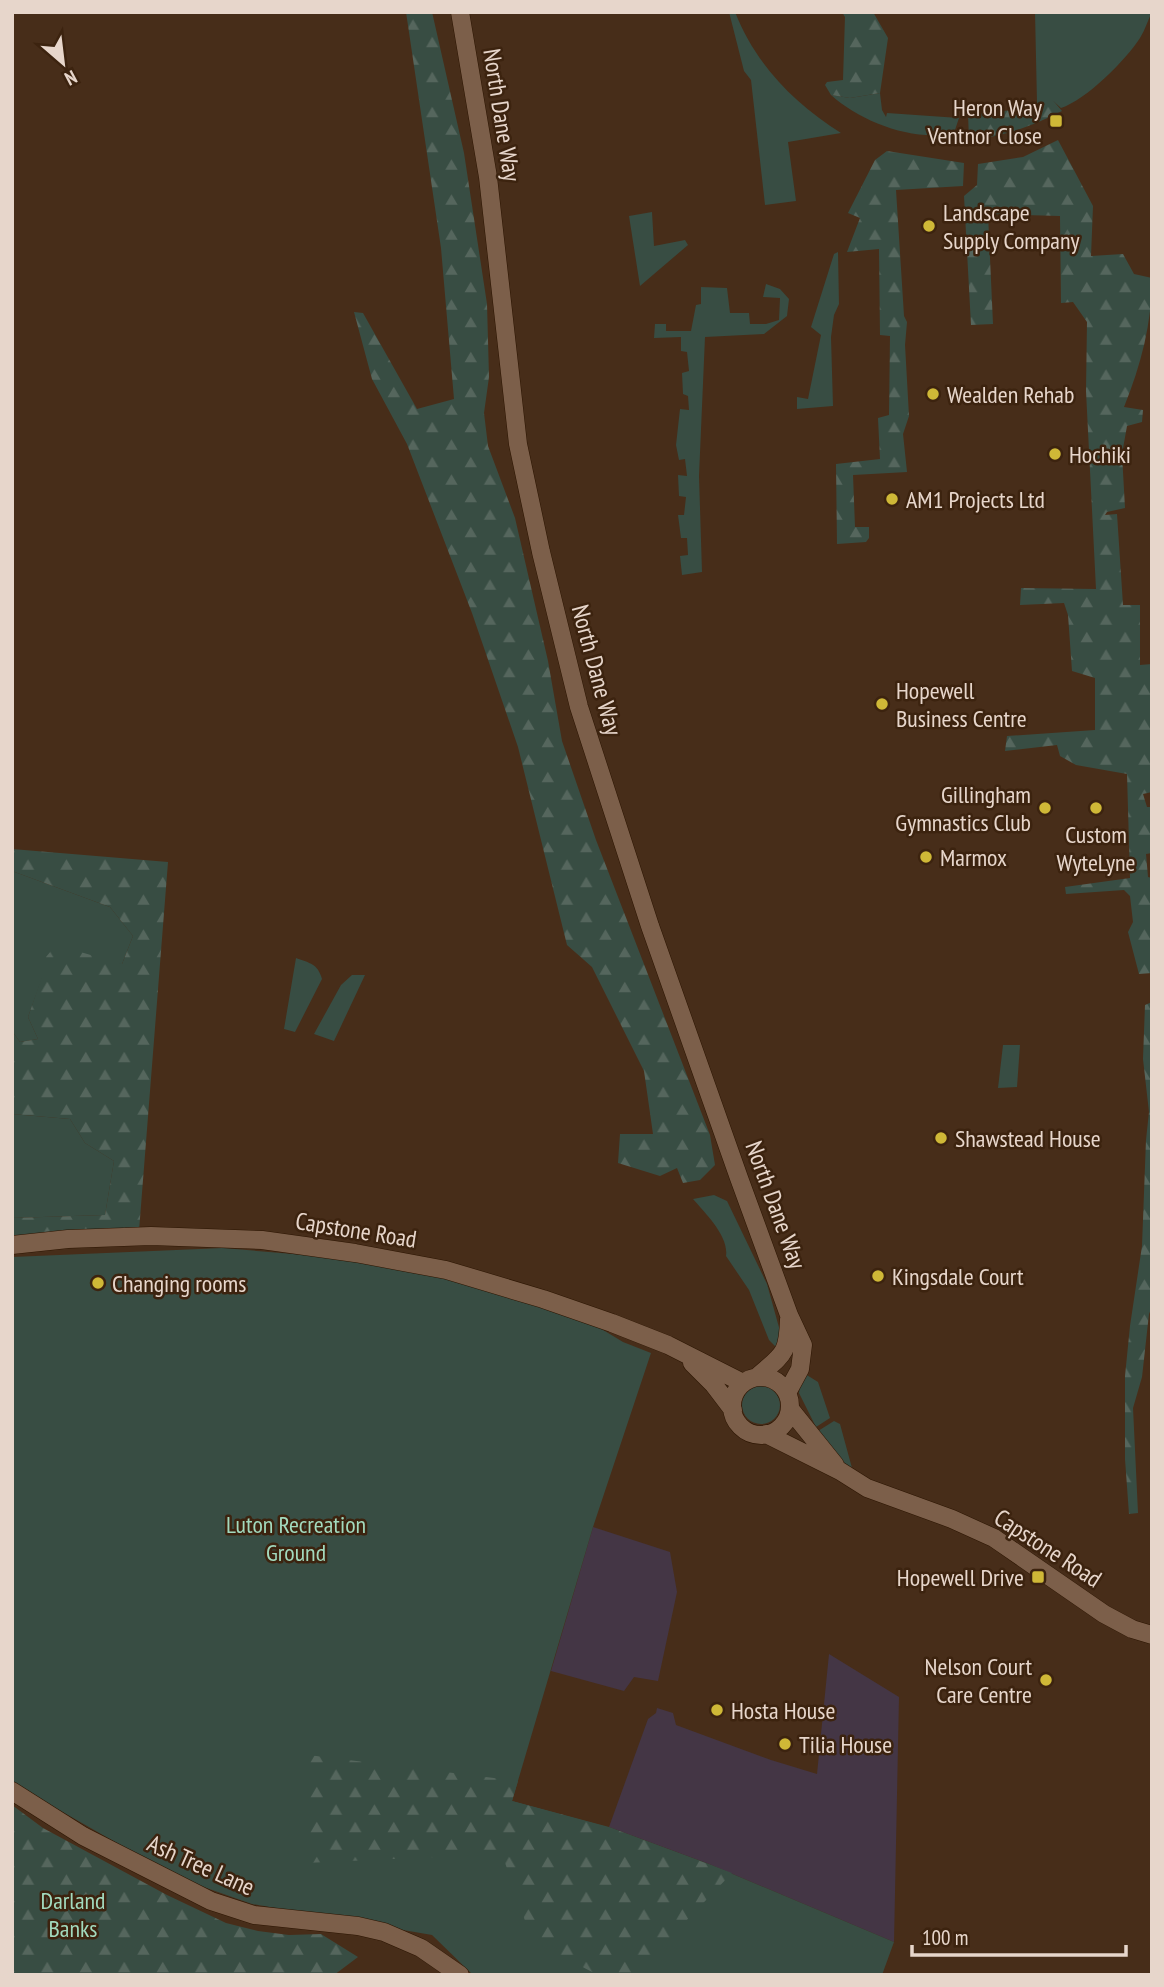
<svg xmlns="http://www.w3.org/2000/svg" width="1164" height="1987" font-family="'PT Sans Narrow',sans-serif">
  <style>
    .industrial { fill: #443645 }
    .green { fill: #384d43 }
    .forest { fill: url(#forest-firs) }
    .lines { fill: none; stroke-linecap: round; stroke-linejoin: round }
    .tertiary-casing { stroke: #2c1502; stroke-width: 19 }
    .tertiary { stroke: #7c5f4a; stroke-width: 18 }
    .poi-dot { fill: #cfb837; stroke: #3c230f; stroke-width: 2.5 }
    .labels { text-anchor: middle; dominant-baseline: central; stroke-width: 5; stroke-linejoin: round; paint-order: stroke }
    .poi-label { font-size: 24px; fill: #e7d6cb; stroke: #3c230f; text-anchor: start }
    .street-label { font-size: 24px; fill: #e7d6cb; stroke: #3c230f }
    .park-label { font-size: 24px; fill: #a2dabe; stroke: #3c230f }
  </style>
  <defs>
    <pattern id="forest-firs" width="22" height="20" patternUnits="userSpaceOnUse" patternTransform="scale(1.75)"><rect width="22" height="20" fill="#384d43"/><path d="M5 1l3.5 6h-7zM16 11l3.5 6h-7z" fill="#55665d"/></pattern>
  </defs>
  <rect width="100%" height="100%" fill="#472d19"/>
  <path class="industrial" d="M 593,1527 L 670,1552 L 677,1592 L 658,1681 L 634,1677 L 624,1691 L 551,1671 Z
    M 829,1654 L 899,1697 L 894,1942 L 709,1864 L 609,1827 L 648,1719 L 656,1713 L 657,1708 L 673,1713 L 676,1725 L 771,1760 L 817,1774 Z"/>
  <path class="green" d="M 729,12 L 735,12 C 756,65 794,103 841,133 L 788,142 L 796,201 L 765,205 L 751,80 L 744,71 Z
    M 1035,12 L 1152,12 C 1148,20 1145,30 1140,38 C 1126,60 1086,100 1061,108 L 1051,99 L 1037,103 Z
    M 880,93 L 882,110 L 886,117 L 887,113 L 959,118 L 954,133 C 913,142 861,122 831,95 L 850,98 Z
    M 652,212 L 654,246 L 685,240 L 688,245 L 640,286 L 629,216 Z
    M 838,252 L 839,304 L 834,315 L 831,337 L 833,406 L 797,409 L 797,397 L 808,399 L 821,335 L 811,327 L 834,254 Z
    M 766,284 L 780,289 L 789,299 L 787,316 L 764,334 L 705,337 L 699,476 L 702,572 L 682,575 L 680,556 L 688,555 L 687,538 L 681,538 L 678,515 L 684,515 L 686,497 L 679,496 L 678,475 L 687,476 L 685,459 L 679,460 L 676,445 L 680,409 L 689,410 L 688,396 L 683,394 L 682,373 L 689,371 L 687,352 L 681,351 L 681,337 L 654,338 L 655,324 L 666,324 L 666,331 L 691,331 L 696,305 L 701,304 L 701,287 L 727,288 L 730,313 L 749,313 L 750,324 L 766,324 L 779,320 L 780,298 L 763,297 Z
    M 12,871 L 110,907 L 133,936 L 122,964 L 48,962 L 28,1017 L 38,1039 L 20,1042 L 12,1031 Z
    M 296,958 C 310,963 318,964 322,979 L 295,1032 L 284,1029 Z
    M 352,975 L 365,975 L 334,1041 L 314,1034 L 341,985 Z
    M 1003,1045 L 1020,1045 L 1017,1087 L 998,1088 Z
    M 12,1114 L 70,1119 L 85,1143 L 114,1161 L 105,1215 L 12,1218 Z
    M 714,1195 L 727,1201 L 767,1284 L 780,1331 L 776,1347 L 769,1340 L 749,1290 L 726,1256 C 729,1236 705,1213 693,1199 Z
    M 223,1248 L 341,1258 L 457,1279 L 580,1316 L 623,1342 L 651,1353 L 593,1527 L 512,1801 L 611,1828 L 709,1864 L 894,1942 L 882,1975 L 473,1975 L 432,1935 L 252,1904 L 178,1878 L 12,1783 L 12,1257 Z
    M 802,1372 L 818,1382 L 830,1418 L 816,1427 L 799,1393 Z
    M742 1405a19 19 0 1 1 38 0a19 19 0 1 1-38 0Z
    M 834,1421 L 840,1424 L 852,1468 L 841,1461 L 818,1431 Z"/>
  <path class="forest" d="M 406,12 L 432,12 L 464,153 L 487,304 L 489,377 L 484,413 L 488,446 L 515,518 L 548,661 L 562,741 L 596,840 L 710,1135 L 715,1165 L 700,1180 L 683,1183 L 677,1168 L 660,1176 L 618,1163 L 620,1134 L 653,1134 L 644,1071 L 592,967 L 567,945 L 518,747 L 472,613 L 407,444 L 372,379 L 354,312 L 363,313 L 417,409 L 454,399 L 441,248 Z
    M 842,12 L 873,12 L 888,38 L 880,93 L 850,98 L 831,95 L 825,85 L 827,82 L 843,80 L 845,17 Z
    M 1051,98 L 1062,111 C 1032,126 1002,138 969,139 L 968,114 L 1014,110 Z
    M 1058,140 L 1093,206 L 1091,256 L 1123,254 L 1134,274 L 1152,278 C 1152,323 1141,365 1124,407 L 1143,410 L 1142,422 L 1127,426 L 1122,454 L 1125,508 L 1107,512 L 1105,515 L 1117,514 L 1123,605 L 1140,605 L 1140,665 L 1152,664 L 1152,792 L 1143,794 L 1147,807 L 1152,807 L 1152,853 L 1146,854 L 1148,877 L 1152,878 L 1152,973 L 1139,974 L 1128,932 L 1133,922 L 1130,896 L 1124,890 L 1066,894 L 1065,887 L 1130,878 L 1127,774 L 1076,765 L 1060,756 L 1057,745 L 1005,751 L 1007,736 L 1095,730 L 1095,678 L 1072,671 L 1068,615 L 1064,603 L 1020,605 L 1021,588 L 1096,589 L 1086,391 L 1087,322 L 1073,302 L 1061,303 L 1060,216 L 988,214 L 993,324 L 971,325 L 964,196 L 977,185 L 978,164 L 1023,157 Z
    M 887,151 L 964,163 L 963,186 L 896,190 L 904,316 L 907,322 L 905,345 L 909,416 L 903,434 L 907,472 L 853,475 L 855,527 L 869,527 L 869,538 L 866,542 L 837,544 L 836,464 L 880,459 L 878,418 L 889,415 L 890,336 L 880,335 L 879,249 L 847,252 L 860,218 L 848,213 L 875,160 Z
    M 12,849 L 168,862 L 139,1231 L 12,1240 L 12,1218 L 105,1215 L 114,1161 L 85,1143 L 70,1119 L 12,1114 L 12,1031 L 20,1042 L 38,1039 L 28,1017 L 47,962 L 46,957 L 56,945 L 122,964 L 133,936 L 110,907 L 12,871 Z
    M 1152,1002 L 1152,1307 L 1149,1314 L 1142,1377 L 1133,1408 L 1138,1513 L 1129,1514 L 1125,1459 L 1125,1376 L 1130,1326 L 1142,1246 L 1146,1140 L 1149,1112 L 1143,1059 L 1145,1005 Z
    M 308,1755 L 518,1781 L 512,1801 L 609,1827 L 732,1873 L 661,1947 L 641,1975 L 598,1975 L 532,1941 L 502,1854 L 305,1863 Z
    M 12,1805 L 43,1828 L 167,1895 L 226,1923 L 258,1931 L 289,1935 L 321,1934 L 358,1957 L 334,1975 L 12,1975 Z"/>
  <g class="lines">
    <defs>
      <path id="tertiary" d="M 460,12 L 488,177 L 518,444 L 541,552 L 579,707 L 650,926 L 739,1178 L 789,1315 L 803,1345 L 800,1369 L 787,1393
        M 12,1245 L 68,1239 L 151,1236 L 262,1240 L 355,1253 L 446,1270 L 543,1299 L 612,1323 L 668,1345 L 743,1383
        M 692,1363 L 714,1385 L 733,1410
        M 757,1377 C 783,1354 788,1355 789,1319
        M732 1406a29 29 0 1 1 58 0a29 29 0 1 1-58 0Z
        M 790,1409 L 835,1465
        M 766,1434 L 840,1471 L 867,1488 L 952,1519 L 994,1538 L 1104,1614 L 1132,1629 L 1152,1635
        M 12,1791 L 83,1836 L 211,1901 L 254,1915 L 358,1926 L 384,1932 L 421,1948 L 460,1975"/>
    </defs>
    <use href="#tertiary" class="tertiary-casing"/>
    <use href="#tertiary" class="tertiary"/>
  </g>
  <g class="poi-dot">
    <rect x="1049" y="114" width="14" height="14" rx="3.5"/>
    <circle cx="929" cy="226" r="7"/>
    <circle cx="933" cy="394" r="7"/>
    <circle cx="1055" cy="454" r="7"/>
    <circle cx="892" cy="499" r="7"/>
    <circle cx="882" cy="704" r="7"/>
    <circle cx="1045" cy="808" r="7"/>
    <circle cx="1096" cy="808" r="7"/>
    <circle cx="926" cy="857" r="7"/>
    <circle cx="941" cy="1138" r="7"/>
    <circle cx="878" cy="1276" r="7"/>
    <circle cx="98" cy="1283" r="7"/>
    <rect x="1031" y="1570" width="14" height="14" rx="3.5"/>
    <circle cx="1046" cy="1680" r="7"/>
    <circle cx="717" cy="1710" r="7"/>
    <circle cx="785" cy="1744" r="7"/>
  </g>
  <g class="labels">
    <g class="poi-label">
      <text x="1042" y="107" text-anchor="end">Heron Way<tspan x="1042" dy="28">Ventnor Close</tspan></text>
      <text x="943" y="212">Landscape<tspan x="943" dy="28">Supply Company</tspan></text>
      <text x="947" y="394">Wealden Rehab</text>
      <text x="1069" y="454">Hochiki</text>
      <text x="906" y="499">AM1 Projects Ltd</text>
      <text x="896" y="690">Hopewell<tspan x="896" dy="28">Business Centre</tspan></text>
      <text x="1031" y="794" text-anchor="end">Gillingham<tspan x="1031" dy="28">Gymnastics Club</tspan></text>
      <text x="1096" y="834" text-anchor="middle">Custom<tspan x="1096" dy="28">WyteLyne</tspan></text>
      <text x="940" y="857">Marmox</text>
      <text x="955" y="1138">Shawstead House</text>
      <text x="892" y="1276">Kingsdale Court</text>
      <text x="112" y="1283">Changing rooms</text>
      <text x="1024" y="1577" text-anchor="end">Hopewell Drive</text>
      <text x="1032" y="1666" text-anchor="end">Nelson Court<tspan x="1032" dy="28">Care Centre</tspan></text>
      <text x="731" y="1710">Hosta House</text>
      <text x="799" y="1744">Tilia House</text>
    </g>
    <g class="street-label">
      <text transform="translate(502 115) rotate(81)">North Dane Way</text>
      <text transform="translate(597 670) rotate(75)">North Dane Way</text>
      <text transform="translate(776 1205) rotate(70)">North Dane Way</text>
      <text transform="translate(356 1230) rotate(9)">Capstone Road</text>
      <text transform="translate(1048 1548) rotate(33)">Capstone Road</text>
      <text transform="translate(201 1865) rotate(24)">Ash Tree Lane</text>
    </g>
    <g class="park-label">
      <text x="296" y="1524">Luton Recreation<tspan x="296" dy="28">Ground</tspan></text>
      <text x="73" y="1900">Darland<tspan x="73" dy="28">Banks</tspan></text>
    </g>
  </g>
  <rect width="1164" height="1987" fill="none" stroke="#e7d6cb" stroke-width="28"/>
  <g transform="translate(63 63) rotate(152)" stroke="#3c230f" stroke-width="5" paint-order="stroke">
  <path d="M0-5L12 26L0 18L-12 26Z" fill="#e7d6cb"/>
  <text y="-10" font-size="19" font-weight="bold" text-anchor="middle" fill="#e7d6cb">N</text>
  </g>
  <path d="M912 1945v10h214v-10" fill="none" stroke="#e7d6cb" stroke-width="3.5"/>
  <text x="922" y="1945" font-size="21" fill="#e7d6cb" stroke="#3c230f" stroke-width="5" paint-order="stroke">100 m</text>
</svg>
